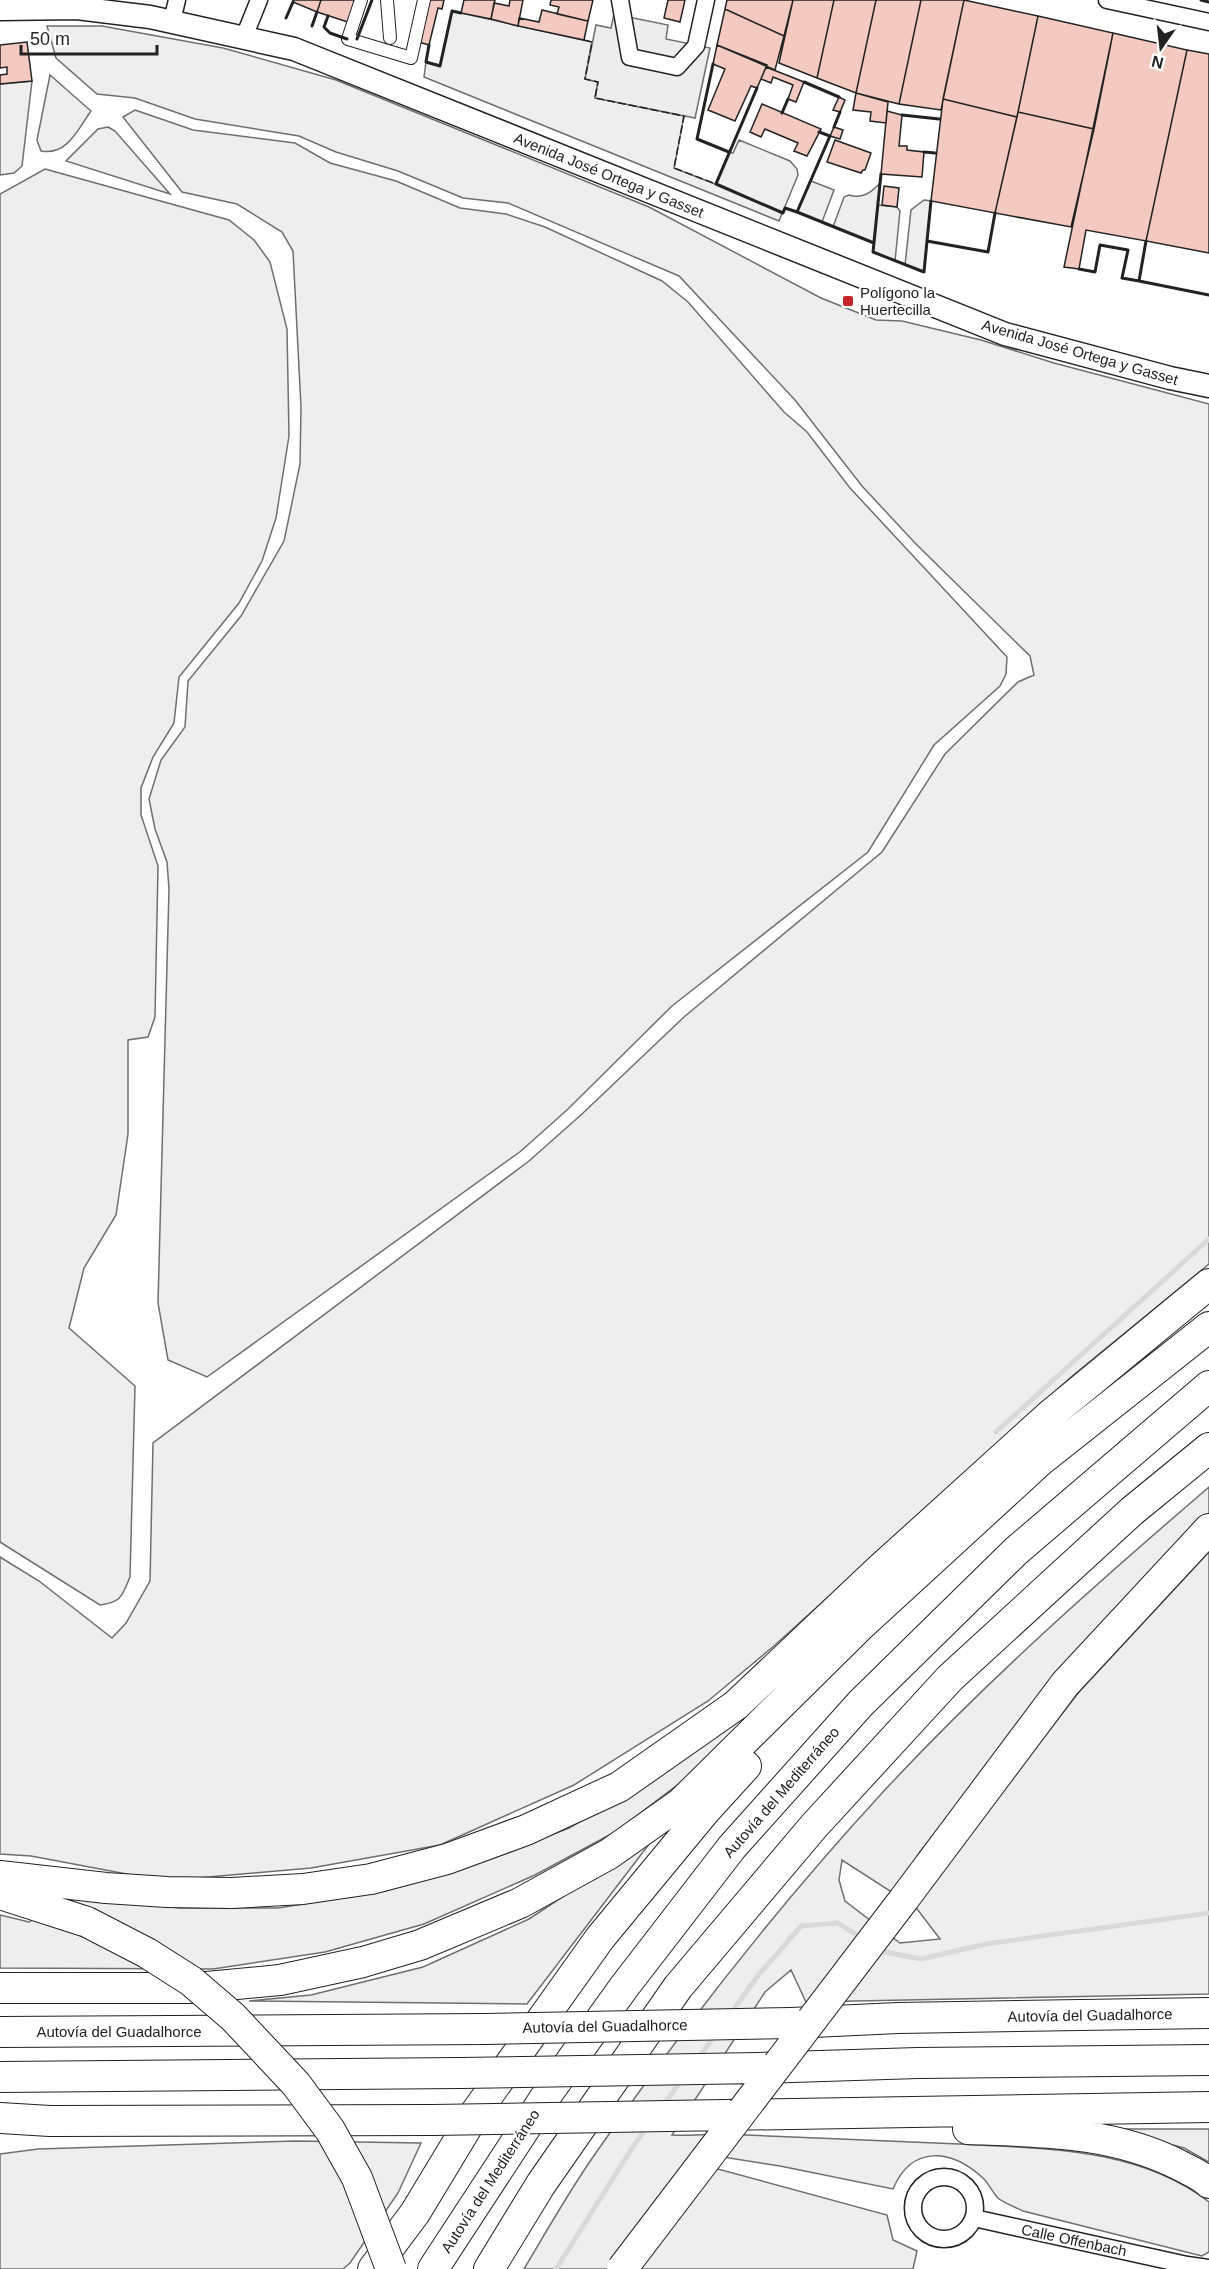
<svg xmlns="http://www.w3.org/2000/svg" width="1209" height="2269" font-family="Helvetica,sans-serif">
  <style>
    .green { fill: #eee; stroke: #6f6f6f; stroke-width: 1.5 }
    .parking { fill: #ededed; stroke: #6f6f6f; stroke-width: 1.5 }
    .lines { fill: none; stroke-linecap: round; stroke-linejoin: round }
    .stream { stroke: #d9d9d9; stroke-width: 5 }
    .building { fill: #f3c9c0; stroke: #222; stroke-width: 1.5 }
    .pedestrian-casing { stroke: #222; stroke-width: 14 }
    .minor-casing { stroke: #222; stroke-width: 19 }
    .secondary-casing { stroke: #222; stroke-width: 25 }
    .motorway-casing { stroke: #222; stroke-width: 32 }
    .pedestrian { stroke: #fff; stroke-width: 12 }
    .minor { stroke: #fff; stroke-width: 16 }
    .secondary { stroke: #fff; stroke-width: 22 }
    .motorway { stroke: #fff; stroke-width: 30 }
    .motorway-bridge-casing { stroke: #222; stroke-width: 32; stroke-linecap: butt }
    .motorway-bridge { stroke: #fff; stroke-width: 30 }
    .fence { stroke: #222; stroke-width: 1.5; stroke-dasharray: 8 3; stroke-linecap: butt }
    .wall { stroke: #222; stroke-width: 3 }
    .poi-dot { fill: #c62828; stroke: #fff; stroke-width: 2 }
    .labels { text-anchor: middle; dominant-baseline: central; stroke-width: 4.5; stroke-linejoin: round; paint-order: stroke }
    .street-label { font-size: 15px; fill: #222; stroke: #fff }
    .poi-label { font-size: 15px; fill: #222; stroke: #fff; text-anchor: start }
  </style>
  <rect width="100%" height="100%" fill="#fff"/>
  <path class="green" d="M 452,11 L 592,42 L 585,79 L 598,82 L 595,98 L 684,116 L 674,168 L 715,184 L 729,152 L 733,153 L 739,140 L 790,161 L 797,169 L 798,175 L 779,221 L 424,77 L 426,62 L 440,65 Z
    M 47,26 L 102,26 L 223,48 L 336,80 L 649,207 L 821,298 L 876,320 L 902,321 L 981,340 L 1054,363 L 1209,404 L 1209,1264 L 1071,1377 L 775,1645 L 708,1701 L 574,1785 L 440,1845 L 311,1868 L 164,1881 L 31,1856 L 0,1854 L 0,1557 L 39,1581 L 112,1638 L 126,1623 L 150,1581 L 153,1443 L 529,1161 L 582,1114 L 684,1017 L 882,852 L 945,754 L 1018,682 L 1034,675 L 1030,656 L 915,543 L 862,486 L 795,400 L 679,276 L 508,203 L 463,198 L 398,171 L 336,152 L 299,136 L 195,119 L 135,98 L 97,94 L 56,58 Z
    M 50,75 L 91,111 C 78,129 67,156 41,151 L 37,140 Z
    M 32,81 L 22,166 L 14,173 L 0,175 L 0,84 Z
    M 135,110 L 193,130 L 295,143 L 330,163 L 396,181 L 460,208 L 506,214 L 545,227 L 662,281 L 688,302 L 784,412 L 807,432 L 850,488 L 1007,657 L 1006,674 L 1000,686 L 934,745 L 868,852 L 672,1006 L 568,1109 L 521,1151 L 207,1377 L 168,1360 L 158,1303 L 169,889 L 167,862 L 155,829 L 149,799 L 161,760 L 185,727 L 188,681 L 241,616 L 284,541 L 300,464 L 301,407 L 293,251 L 282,232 L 237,204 L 182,192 L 123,117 Z
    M 108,127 L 115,131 L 170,194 L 66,161 L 98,129 Z
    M 45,169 L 229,220 L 254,240 L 270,262 L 287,329 L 289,436 L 276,518 L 262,561 L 239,603 L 179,677 L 174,723 L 153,757 L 141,788 L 141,815 L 158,866 L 155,1017 L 148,1037 L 128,1040 L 128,1134 L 116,1215 L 84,1268 L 69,1328 L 135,1386 L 130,1577 C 122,1596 122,1602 100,1605 L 0,1542 L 0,194 Z
    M 811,181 L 834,190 L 822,222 L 797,212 Z
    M 880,183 L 878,205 L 897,207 L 900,211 L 895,261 L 873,252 L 874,243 L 833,227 L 844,197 L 849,195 C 862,199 871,193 880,183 Z
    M 924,200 L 931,201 L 924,272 L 905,265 L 911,210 Z
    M 1209,1487 L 1209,1513 L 1053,1681 L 920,1852 L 893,1893 L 842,1860 L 839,1880 L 845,1901 L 900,1943 L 940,1939 L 914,1905 L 1079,1692 L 1209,1552 L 1209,1994 L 806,2002 L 791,1970 L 765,1992 L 672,2135 C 688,2136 705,2134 722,2134 C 801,2138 880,2140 959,2144 C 1045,2149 1137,2147 1209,2202 L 1209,2252 L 1202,2256 L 1023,2211 C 1015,2207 1004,2203 998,2198 C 992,2192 989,2184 984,2179 C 952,2149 912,2144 893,2189 L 780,2166 L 698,2153 L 692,2162 L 887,2215 L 893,2240 L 917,2251 L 913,2269 L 524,2269 C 546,2232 568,2193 593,2157 C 681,2030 778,1906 883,1792 C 984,1683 1096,1584 1209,1487 Z
    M 793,1672 L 704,1765 L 615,1832 L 535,1875 L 424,1924 L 325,1952 L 213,1969 L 0,1968 L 0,1915 L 29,1922 L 38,1916 L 46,1891 L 179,1908 L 278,1908 L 385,1891 L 460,1870 L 569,1828 L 654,1779 Z
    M 656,1835 L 527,2004 L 249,2001 L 311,1995 L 423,1967 L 529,1919 Z
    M 1111,2129 L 1209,2129 L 1209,2162 L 1184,2148 Z
    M 295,2141 L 421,2143 L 398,2193 L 350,2263 L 343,2269 L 0,2269 L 0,2154 L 38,2149 Z"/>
  <path class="parking" d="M 614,14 L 668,25 L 666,39 L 710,48 L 695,118 L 595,98 L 598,82 L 585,79 L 596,25 L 611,28 Z"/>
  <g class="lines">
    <path class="stream" d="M 996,1432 L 1209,1239
      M 878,1947 L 885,1952 L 921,1959 L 986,1944 L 1209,1913
      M 730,2015 L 756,1978 L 801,1926 L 838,1923 L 862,1938
      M 698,2059 L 715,2035
      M 662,2107 L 681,2081
      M 556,2269 L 632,2148 L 648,2126"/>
  </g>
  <path class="building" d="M 293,0 L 321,0 L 317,12 L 293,2 Z
    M 321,0 L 361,0 L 354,24 L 317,12 Z
    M 424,0 L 444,0 L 442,9 L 438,8 L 429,45 L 415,41 Z
    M 464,0 L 495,0 L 491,19 L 461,13 Z
    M 510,0 L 523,0 L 518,26 L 491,19 L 494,3 L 509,6 Z
    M 551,0 L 593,0 L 588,21 L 557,14 L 559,7 L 550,5 Z
    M 668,0 L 685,0 L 680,22 L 664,18 Z
    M 727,0 L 793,0 L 784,36 L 725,9 Z
    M 793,0 L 834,0 L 817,78 L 779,63 Z
    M 834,0 L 876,0 L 856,93 L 817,78 Z
    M 876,0 L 921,0 L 899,104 L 856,93 Z
    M 921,0 L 964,0 L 941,110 L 899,104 Z
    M 964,0 L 1038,16 L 1017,117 L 943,99 Z
    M 725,9 L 784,36 L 775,70 L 717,45 Z
    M 542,10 L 588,21 L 584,40 L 518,26 L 519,18 L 539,22 Z
    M 1038,16 L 1113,33 L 1094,129 L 1018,112 Z
    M 1113,33 L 1187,50 L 1146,241 L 1086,230 L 1079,269 L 1064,267 Z
    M 27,42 L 32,81 L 0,84 L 0,75 L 7,74 L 7,67 L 0,68 L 0,45 Z
    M 717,45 L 767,65 L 757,88 L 751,86 L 735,121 L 708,110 L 725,69 L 713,64 Z
    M 1187,50 L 1209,54 L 1209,253 L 1146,241 Z
    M 766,67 L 804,82 L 796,102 L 788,99 L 793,85 L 773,77 L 771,83 L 761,79 Z
    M 856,93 L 888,102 L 886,123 L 870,121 L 871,112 L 853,110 Z
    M 839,97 L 845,100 L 840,112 L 833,110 Z
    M 943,99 L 1017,117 L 995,213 L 931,201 Z
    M 762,104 L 821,129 L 807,156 L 794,151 L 798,143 L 765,129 L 761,137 L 750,132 Z
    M 887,111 L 902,115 L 899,146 L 907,146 L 907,150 L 924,152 L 922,177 L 881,174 Z
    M 1018,112 L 1094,129 L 1071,227 L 995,213 Z
    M 834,127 L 843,130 L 840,139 L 830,136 Z
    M 835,140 L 871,153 L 865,170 L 863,170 L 861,173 L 827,162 Z
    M 884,186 L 899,188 L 897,207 L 882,205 Z"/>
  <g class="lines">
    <defs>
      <path id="pedestrian" d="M 361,0 L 348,39 L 411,58 L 424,0
        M 387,0 L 390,38"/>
      <path id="minor" d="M 620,0 L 630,57 L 677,67 L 696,46 L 706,0
        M 1107,0 L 1209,22
        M 172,21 L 177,0
        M 244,37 L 259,0
        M913 2208a31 31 0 1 1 62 0a31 31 0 1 1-62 0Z
        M 974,2218 L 1187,2265 L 1209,2268"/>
      <path id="secondary" d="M 0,9 L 77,8 L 150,17 L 294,49 L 1005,334 L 1170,378 L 1209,386"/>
      <path id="motorway" d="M 0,1876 L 106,1888 L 167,1892 L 232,1893 L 303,1889 L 371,1879 L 447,1859 L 526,1830 L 619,1787 L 736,1705 L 880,1569 L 1050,1415 L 1209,1284
        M 0,1894 L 87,1922
        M 904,1899 L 1065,1684 L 1209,1529
        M 0,1988 L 196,1988 L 280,1980 L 363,1962 L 420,1945 L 520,1903 L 609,1854 L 681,1803 L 858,1628 L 1040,1461 L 1209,1327
        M 791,2023 L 898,2018 L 1209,2013
        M 0,2032 L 486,2029
        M 758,2068 L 918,2063 L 1209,2060
        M 0,2077 L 460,2073
        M 725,2115 L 1209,2107
        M 0,2118 L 50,2121 L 433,2120
        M 968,2129 C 1042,2132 1113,2131 1181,2166 C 1190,2171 1201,2175 1209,2183
        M 373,2269 L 415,2213 L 476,2112 L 600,1938 L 705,1811 L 746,1766
        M 433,2269 L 548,2093 L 624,1987 L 732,1847 L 861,1703 L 1016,1551 L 1209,1386
        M 489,2269 L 541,2184 L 678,1987 L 814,1826 L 950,1678 L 1132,1511 L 1209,1448"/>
    </defs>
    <use href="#pedestrian" class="pedestrian-casing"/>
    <use href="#minor" class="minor-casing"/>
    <use href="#secondary" class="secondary-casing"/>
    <use href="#motorway" class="motorway-casing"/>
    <use href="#pedestrian" class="pedestrian"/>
    <use href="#minor" class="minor"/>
    <use href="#secondary" class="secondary"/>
    <use href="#motorway" class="motorway"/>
    <defs>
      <path id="motorway-bridge" d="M 87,1922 L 147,1953 L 191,1981 L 233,2017 L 296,2084 L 330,2130 L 357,2178 L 391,2269
        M 486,2029 L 791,2023
        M 460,2073 L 758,2068
        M 433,2120 L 725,2115
        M 622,2269 L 904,1899"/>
    </defs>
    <use href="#motorway-bridge" class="motorway-bridge-casing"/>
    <use href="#motorway-bridge" class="motorway-bridge"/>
    <path class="fence" d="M 584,40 L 592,42 L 585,79 L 598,82 L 595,98 L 684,116 L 674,168 L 716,184"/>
    <path class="wall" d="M 1201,0 L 1209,2
      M 328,16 L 324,27 L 330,33 L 347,39
      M 286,18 L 293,2
      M 312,26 L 317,12
      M 357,39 L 372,0
      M 429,45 L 426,62 L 440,66 L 452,11 L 461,13
      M 713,64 L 697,139 L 729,152
      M 804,82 L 839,97
      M 757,88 L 716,184 L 783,213 L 785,208 L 797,212 L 830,136 L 819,132
      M 782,113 L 788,99
      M 902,115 L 939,119
      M 834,127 L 840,112
      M 924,152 L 935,153
      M 881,174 L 873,252 L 924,272 L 927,241
      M 931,201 L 927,241 L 988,252 L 995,213
      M 797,212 L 874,243
      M 1146,241 L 1139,281 L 1209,295
      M 1079,269 L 1095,272 L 1100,245 L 1128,250 L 1122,278 L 1139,281"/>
  </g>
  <rect class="poi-dot" x="842" y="295" width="12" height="12" rx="3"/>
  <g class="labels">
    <g class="street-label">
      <text transform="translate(609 175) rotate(22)">Avenida José Ortega y Gasset</text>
      <text transform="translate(1080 352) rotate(16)">Avenida José Ortega y Gasset</text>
      <text transform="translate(781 1792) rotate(-49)">Autovía del Mediterráneo</text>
      <text transform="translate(1090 2015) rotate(-1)">Autovía del Guadalhorce</text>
      <text transform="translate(605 2026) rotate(-1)">Autovía del Guadalhorce</text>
      <text x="119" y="2031">Autovía del Guadalhorce</text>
      <text transform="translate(490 2181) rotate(-57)">Autovía del Mediterráneo</text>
      <text transform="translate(1074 2240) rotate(12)">Calle Offenbach</text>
    </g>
    <g class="poi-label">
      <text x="860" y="292">Polígono la<tspan x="860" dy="17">Huertecilla</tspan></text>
    </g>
  </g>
  <g transform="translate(1161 48) rotate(194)" stroke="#ffffff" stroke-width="4.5" paint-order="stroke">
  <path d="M0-4.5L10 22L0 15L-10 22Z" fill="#222222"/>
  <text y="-9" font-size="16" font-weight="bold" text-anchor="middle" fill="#222222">N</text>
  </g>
  <path d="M21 45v9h136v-9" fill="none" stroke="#222222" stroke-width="3"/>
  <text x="30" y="45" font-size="18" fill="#222222" stroke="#ffffff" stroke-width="4.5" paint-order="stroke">50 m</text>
</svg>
